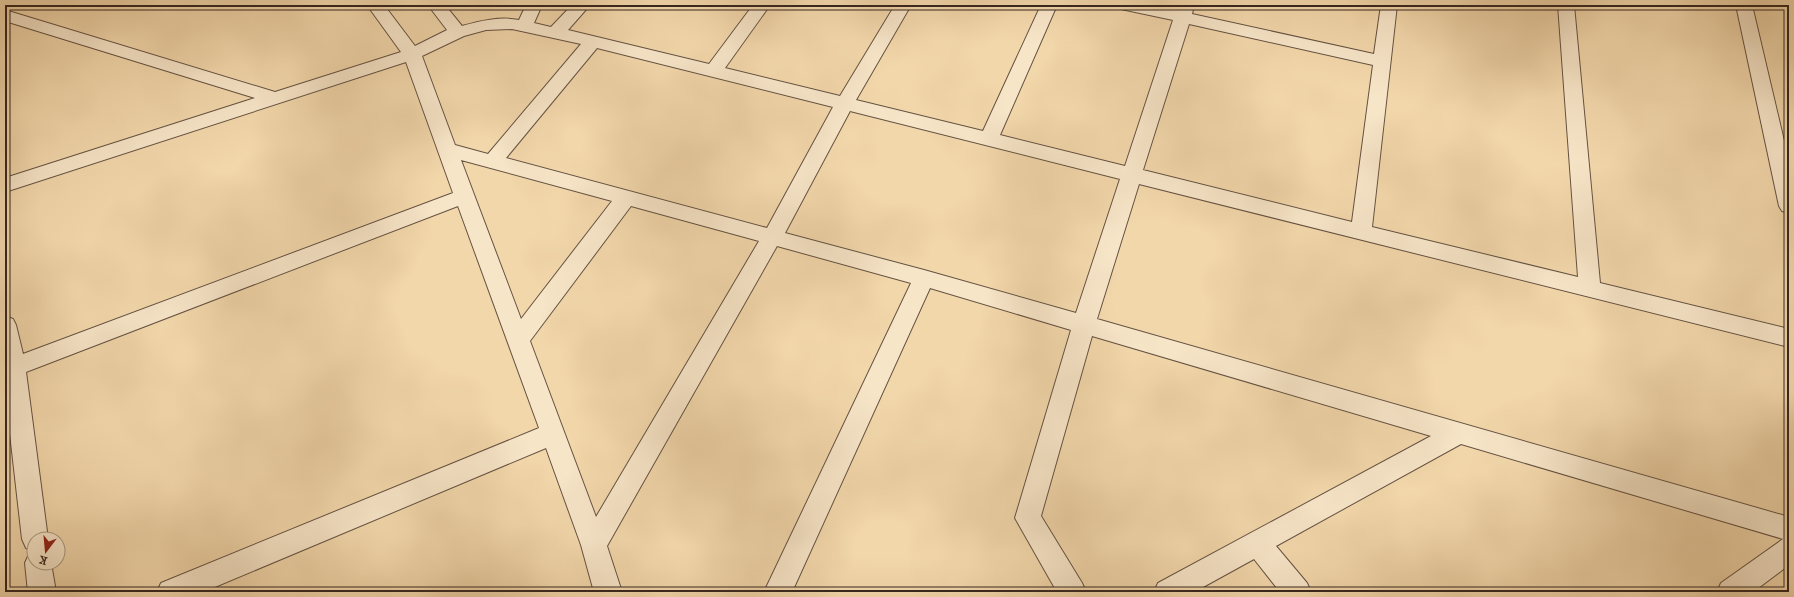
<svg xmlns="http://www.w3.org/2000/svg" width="1794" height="597" font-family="'IM FELL DW Pica',serif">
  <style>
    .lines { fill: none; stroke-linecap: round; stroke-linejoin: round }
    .street-casing { stroke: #655242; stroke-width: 2 }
    .street { fill: #f7e5c8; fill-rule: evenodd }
  </style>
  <rect width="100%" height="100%" fill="#f2d7ab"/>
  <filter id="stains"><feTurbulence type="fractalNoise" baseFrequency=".005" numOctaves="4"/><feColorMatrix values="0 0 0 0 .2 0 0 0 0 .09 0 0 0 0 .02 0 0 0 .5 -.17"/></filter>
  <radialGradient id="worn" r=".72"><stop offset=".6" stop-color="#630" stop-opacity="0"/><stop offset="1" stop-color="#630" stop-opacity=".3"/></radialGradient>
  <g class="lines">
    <defs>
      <path id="street" d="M 367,5 L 384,5 L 415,46 L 447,30 L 428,5 L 445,5 L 462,26 C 480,21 500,16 519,20 L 526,5 L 542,5 L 534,23 L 551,27 L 572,5 L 590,5 L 568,30 L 709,64 L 753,5 L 770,5 L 725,68 L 840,96 L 895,5 L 911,5 L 856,100 L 983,131 L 1041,5 L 1057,5 L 1000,135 L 1125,166 L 1173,20 L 1121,9 L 1119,5 L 1151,5 L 1176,10 L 1178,5 L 1194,5 L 1192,14 L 1374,54 L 1381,5 L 1397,5 L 1372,227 L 1578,277 L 1558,5 L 1574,5 L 1600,283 L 1789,329 L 1789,347 L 1139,184 L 1097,319 L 1789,517 L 1789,565 L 1753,592 L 1717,592 L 1721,583 L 1783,539 L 1461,444 L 1276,546 L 1307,583 L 1311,592 L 1280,592 L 1254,559 L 1194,592 L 1154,592 L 1158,583 L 1431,436 L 1092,336 L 1041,516 L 1082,583 L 1086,592 L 1057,592 L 1015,518 L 1071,330 L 930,288 L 792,592 L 764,592 L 911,283 L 777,246 L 607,546 L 622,592 L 594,592 L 581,545 L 546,448 L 203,592 L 157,592 L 161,583 L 539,428 L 458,206 L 26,372 L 48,539 L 34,539 L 34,551 L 26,548 L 22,539 L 5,390 L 5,316 L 13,319 L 16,325 L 23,354 L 453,193 L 406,62 L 5,192 L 5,178 L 255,98 L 5,21 L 5,10 L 275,92 L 401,52 ZM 1189,24 L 1373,65 L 1352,222 L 1143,170 ZM 512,29 L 581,44 L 488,154 L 455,145 L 422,56 L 464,36 L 486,30 ZM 597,48 L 833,107 L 767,228 L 506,158 ZM 850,111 L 1120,179 L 1076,313 L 924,270 L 785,233 ZM 461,160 L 612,201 L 521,319 ZM 631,206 L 759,241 L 596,517 L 530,341 Z
        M 1736,5 L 1752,5 L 1789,162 L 1789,213 L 1782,211 L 1779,206 Z
        M 34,552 L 34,563 L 51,563 L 56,592 L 28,592 L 25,563 L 29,554 Z"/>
    </defs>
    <use href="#street" class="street-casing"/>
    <use href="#street" class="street"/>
  </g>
  <rect width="1794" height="597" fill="none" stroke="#f2d7ab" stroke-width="20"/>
  <rect x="6" y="6" width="1782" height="585" fill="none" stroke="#36261f" stroke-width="2"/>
  <rect x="10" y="10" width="1774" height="577" fill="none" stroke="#36261f"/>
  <g transform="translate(46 551) rotate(196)"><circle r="19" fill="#f7e5c8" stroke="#aa9984"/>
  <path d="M0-3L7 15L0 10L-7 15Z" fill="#8f2418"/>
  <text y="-6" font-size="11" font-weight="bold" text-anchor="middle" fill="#36261f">K</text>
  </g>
  <rect width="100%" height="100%" filter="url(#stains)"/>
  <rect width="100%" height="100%" fill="url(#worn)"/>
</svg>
